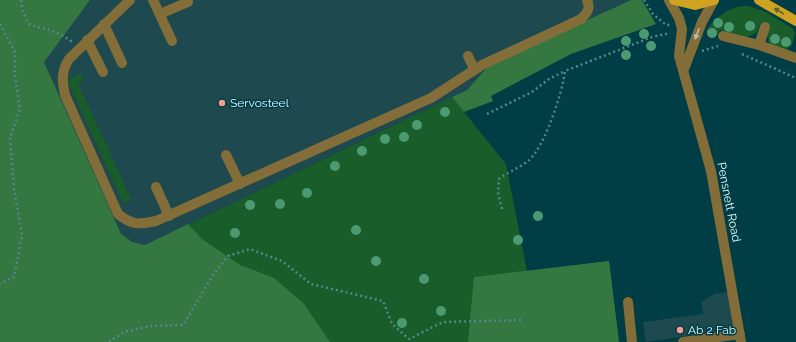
<svg xmlns="http://www.w3.org/2000/svg" width="796" height="342" font-family="Raleway,sans-serif">
  <style>
    .built { fill: #1d494f }
    .green { fill: #195e2a }
    .forest { fill: #347741 }
    .lines { fill: none; stroke-linecap: round; stroke-linejoin: round }
    .path { stroke: #54868c; stroke-width: 2.5; stroke-dasharray: 2 3; stroke-linecap: butt }
    .minor { stroke: #836d39; stroke-width: 10 }
    .major { stroke: #cfa31f; stroke-width: 10 }
    .tree { fill: #4c9a72 }
    .oneway { fill: #536635 }
    .oneway2 { fill: #b5c1af }
    .poi-dot { fill: #f59c91; stroke: #003d44; stroke-width: 1.5 }
    .labels { text-anchor: middle; dominant-baseline: central; stroke-width: 3; stroke-linejoin: round; paint-order: stroke }
    .poi-label { font-size: 12px; fill: #d7f9fe; stroke: #003d44; text-anchor: start }
    .street-label { font-size: 12px; fill: #d7f9fe; stroke: #003d44 }
  </style>
  <rect width="100%" height="100%" fill="#003d44"/>
  <path class="built" d="M 0,0 L 631,0 L 489,65 L 467,90 L 119,258 Z
    M 733,291 L 739,328 L 646,342 L 643,322 L 703,314 L 701,302 L 714,294 Z"/>
  <path class="green" d="M 0,3 L 119,258 L 452,97 L 506,164 L 527,271 L 609,261 L 619,342 L 0,342 Z
    M 749,6 L 766,12 L 792,28 L 795,33 L 792,45 L 786,50 L 769,44 L 767,35 L 770,26 L 761,23 L 756,33 L 745,38 L 720,30 L 715,38 L 706,31 C 717,16 730,5 749,6 Z
    M 80,73 L 84,81 L 78,83 L 131,199 L 123,203 L 69,84 L 70,80 Z"/>
  <path class="forest" d="M 0,0 L 90,0 L 44,62 L 121,234 L 132,242 L 145,245 L 188,224 L 202,239 L 240,265 L 274,278 L 304,304 L 330,342 L 0,342 Z
    M 631,0 L 642,0 L 656,24 L 571,54 L 491,96 L 493,101 L 464,112 L 452,97 L 467,90 L 489,65 Z
    M 609,261 L 619,342 L 468,342 L 474,277 Z"/>
  <g class="lines">
    <path class="path" d="M 21,0 L 23,12 L 29,24 C 48,31 55,29 72,42
      M 644,0 L 653,14 L 666,25 L 670,25
      M 0,24 L 15,52 L 15,77 L 20,109 L 10,138 L 14,189 L 22,235 L 14,277 L 0,284
      M 702,51 L 718,46
      M 742,54 L 796,78
      M 487,114 L 532,92 L 549,79 L 565,71
      M 502,209 L 498,193 L 499,179 C 508,172 519,168 528,161 C 544,149 563,91 565,71 L 652,37 L 670,33
      M 109,342 L 124,332 L 150,326 L 183,325 L 213,275 L 228,256 L 250,249 L 282,261 L 311,284 L 383,301 L 392,324 L 409,339 L 443,322 L 523,320"/>
    <path class="minor" d="M 130,0 L 69,59 C 61,72 62,80 65,95 L 118,214 C 132,225 138,225 156,221 L 431,98 L 482,65 L 581,19 C 587,13 591,9 587,0
      M 153,0 L 172,41
      M 669,0 L 679,18 L 682,29 L 679,56 L 711,171 L 741,342
      M 160,14 L 188,2
      M 104,24 L 122,63
      M 723,36 L 759,45 L 796,58
      M 87,40 L 103,72
      M 759,45 L 765,27
      M 468,56 L 474,69
      M 684,69 L 702,22 L 714,0
      M 226,155 L 240,184
      M 156,187 L 169,216
      M 628,302 L 632,342
      M 683,342 L 740,334"/>
    <path class="major" d="M 674,0 L 695,5 L 714,0
      M 759,0 L 796,21"/>
  </g>
  <g class="tree">
    <circle cx="718" cy="23" r="5"/>
    <circle cx="750" cy="26" r="5"/>
    <circle cx="729" cy="27" r="5"/>
    <circle cx="712" cy="33" r="5"/>
    <circle cx="644" cy="34" r="5"/>
    <circle cx="775" cy="39" r="5"/>
    <circle cx="626" cy="41" r="5"/>
    <circle cx="786" cy="42" r="5"/>
    <circle cx="651" cy="46" r="5"/>
    <circle cx="626" cy="55" r="5"/>
    <circle cx="445" cy="112" r="5"/>
    <circle cx="417" cy="125" r="5"/>
    <circle cx="404" cy="137" r="5"/>
    <circle cx="385" cy="139" r="5"/>
    <circle cx="362" cy="151" r="5"/>
    <circle cx="335" cy="166" r="5"/>
    <circle cx="307" cy="193" r="5"/>
    <circle cx="280" cy="204" r="5"/>
    <circle cx="250" cy="205" r="5"/>
    <circle cx="538" cy="216" r="5"/>
    <circle cx="356" cy="230" r="5"/>
    <circle cx="235" cy="233" r="5"/>
    <circle cx="518" cy="240" r="5"/>
    <circle cx="376" cy="261" r="5"/>
    <circle cx="424" cy="279" r="5"/>
    <circle cx="441" cy="311" r="5"/>
    <circle cx="402" cy="323" r="5"/>
  </g>
  <defs><path id="oneway-solid" d="M-6-.8H1V-3.2L6.5 0L1 3.2V.8H-6Z"/></defs>
  <use class="oneway" href="#oneway-solid" transform="translate(779 11) rotate(-149)"/>
  <use class="oneway2" href="#oneway-solid" transform="translate(697 34) rotate(111)"/>
  <g class="poi-dot">
    <circle cx="222" cy="103" r="4"/>
    <circle cx="680" cy="330" r="4"/>
  </g>
  <g class="labels">
    <g class="poi-label">
      <text x="230" y="103">Servosteel</text>
      <text x="688" y="330">Ab 2 Fab</text>
    </g>
    <g class="street-label">
      <text transform="translate(729 202) rotate(79)">Pensnett Road</text>
    </g>
  </g>
</svg>
